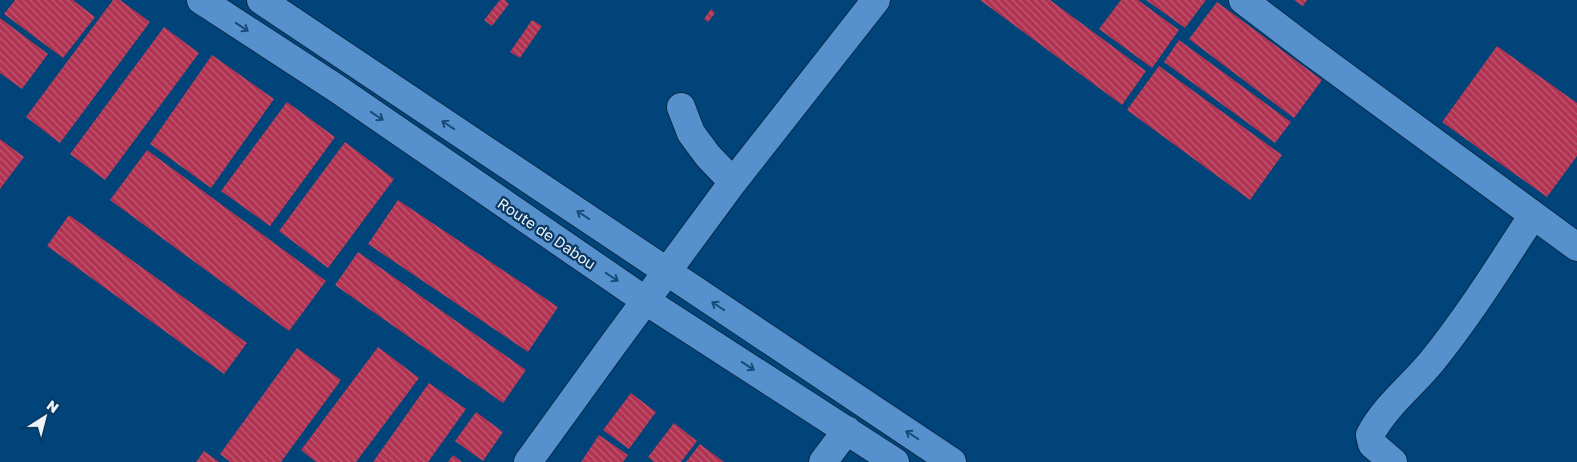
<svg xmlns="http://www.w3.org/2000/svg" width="1577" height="462" font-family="'Golos Text',sans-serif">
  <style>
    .building { fill: url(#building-back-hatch) }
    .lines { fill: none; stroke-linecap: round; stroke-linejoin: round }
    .minor-casing { stroke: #0b2a48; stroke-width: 30 }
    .minor { stroke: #5691cd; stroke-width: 28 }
    .oneway { stroke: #194b78 }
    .labels { text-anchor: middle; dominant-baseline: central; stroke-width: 4.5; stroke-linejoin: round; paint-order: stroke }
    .street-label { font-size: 15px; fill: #edf3f9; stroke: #0a3a63 }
  </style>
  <defs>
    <pattern id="building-back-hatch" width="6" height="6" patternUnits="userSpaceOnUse" patternTransform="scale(1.25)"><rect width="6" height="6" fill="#b13352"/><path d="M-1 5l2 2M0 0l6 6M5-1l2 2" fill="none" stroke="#c05b74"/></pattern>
  </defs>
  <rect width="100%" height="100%" fill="#00447a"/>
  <path class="building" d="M 15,0 L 73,0 L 95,17 L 63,58 L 4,14 Z
    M 113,0 L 120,0 L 150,22 L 60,143 L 26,117 Z
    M 500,0 L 505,0 L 509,4 L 492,26 L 484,20 Z
    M 980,0 L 1050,0 L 1146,71 L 1122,105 Z
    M 1121,0 L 1138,0 L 1179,30 L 1152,68 L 1099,29 Z
    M 1146,0 L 1206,0 L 1185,28 Z
    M 1294,0 L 1307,0 L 1303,6 Z
    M 1217,2 L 1322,80 L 1294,118 L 1189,39 Z
    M 711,9 L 715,13 L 708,22 L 704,19 Z
    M 0,18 L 48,54 L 22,89 L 0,73 Z
    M 532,20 L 542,26 L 520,58 L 510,52 Z
    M 164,27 L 199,53 L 105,180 L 70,154 Z
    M 1179,40 L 1291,122 L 1275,143 L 1164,62 Z
    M 1497,46 L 1577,103 L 1577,156 L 1547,197 L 1442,122 Z
    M 212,55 L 274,99 L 211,188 L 150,144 Z
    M 1159,66 L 1282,155 L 1250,200 L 1127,110 Z
    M 287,102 L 335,137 L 270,226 L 221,191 Z
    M 0,139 L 24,157 L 0,189 Z
    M 345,142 L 394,179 L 328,268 L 279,231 Z
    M 147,150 L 326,281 L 289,331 L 110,200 Z
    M 398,200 L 558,307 L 528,352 L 368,244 Z
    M 69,215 L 247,343 L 224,374 L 47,246 Z
    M 358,252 L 526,370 L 503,403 L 335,285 Z
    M 378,347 L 419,378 L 356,462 L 316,462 L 301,450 Z
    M 297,348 L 341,380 L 281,462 L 230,462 L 220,454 Z
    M 429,383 L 466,409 L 428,462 L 373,462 Z
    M 631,393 L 656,412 L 629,449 L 603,430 Z
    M 476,412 L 503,432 L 483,461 L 455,441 Z
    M 674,423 L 697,441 L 681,462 L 654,462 L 648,457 Z
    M 599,435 L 628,455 L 623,462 L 581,462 Z
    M 700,444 L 724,462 L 686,462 Z
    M 204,451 L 219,462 L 196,462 Z
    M 453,455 L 462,462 L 448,462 Z"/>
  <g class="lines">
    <defs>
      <path id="minor" d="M 201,0 L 336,88 L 646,301 L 895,462
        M 261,0 L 952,462
        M 1243,0 L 1310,51 L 1577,247
        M 681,107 L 691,133 L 708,156 L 733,182
        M 528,462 L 612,346 L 733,182 L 876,0
        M 823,462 L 847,430
        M 1393,462 L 1372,444 L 1370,435 C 1385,406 1413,385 1433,360 C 1470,314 1501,264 1533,215"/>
    </defs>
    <use href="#minor" class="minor-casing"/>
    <use href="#minor" class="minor"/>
  </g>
  <defs><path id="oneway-shaft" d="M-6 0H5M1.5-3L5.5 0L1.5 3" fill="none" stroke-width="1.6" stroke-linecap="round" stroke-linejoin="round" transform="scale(1.25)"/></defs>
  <g class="oneway">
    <use href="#oneway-shaft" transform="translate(242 27) rotate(33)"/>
    <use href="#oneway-shaft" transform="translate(377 116) rotate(34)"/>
    <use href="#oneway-shaft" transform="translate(448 125) rotate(-146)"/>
    <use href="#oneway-shaft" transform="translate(583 215) rotate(-146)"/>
    <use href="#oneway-shaft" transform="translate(612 277) rotate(34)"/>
    <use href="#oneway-shaft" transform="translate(718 306) rotate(-146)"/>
    <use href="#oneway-shaft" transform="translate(748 366) rotate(33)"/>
    <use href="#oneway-shaft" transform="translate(912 435) rotate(-146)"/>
  </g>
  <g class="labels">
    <g class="street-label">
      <text transform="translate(547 233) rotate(34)">Route de Dabou</text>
    </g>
  </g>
  <g transform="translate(45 417) rotate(36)" stroke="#0a3a63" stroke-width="4" paint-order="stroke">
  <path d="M0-4L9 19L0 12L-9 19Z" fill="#edf3f9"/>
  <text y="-8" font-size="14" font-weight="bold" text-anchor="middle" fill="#edf3f9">N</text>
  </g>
</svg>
